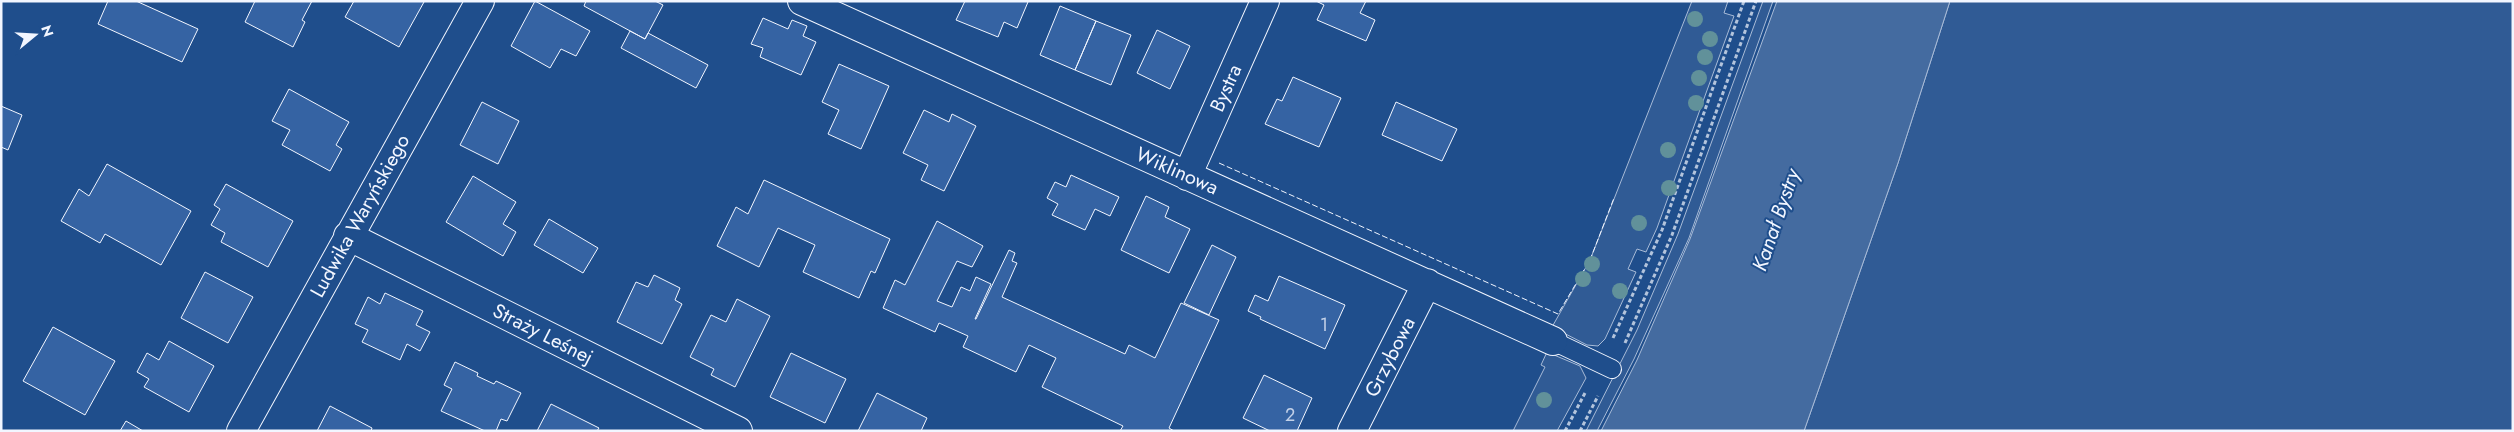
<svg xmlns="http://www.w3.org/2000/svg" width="2514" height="432" font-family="Jost,sans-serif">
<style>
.built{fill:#305b95;stroke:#a8bbd7}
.water{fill:#446ba0;stroke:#a8bbd7}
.building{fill:#3563a3;stroke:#f2f6ff}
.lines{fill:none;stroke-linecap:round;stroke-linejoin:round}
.service-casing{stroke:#f2f6ff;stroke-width:20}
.minor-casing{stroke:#f2f6ff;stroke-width:30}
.path{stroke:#b3c4dc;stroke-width:3;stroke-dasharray:4 2.5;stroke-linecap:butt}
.service{stroke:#1f4e8c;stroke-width:18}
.minor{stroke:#1f4e8c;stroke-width:28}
.fence{stroke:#f2f6ff;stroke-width:1;stroke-dasharray:6 2.5;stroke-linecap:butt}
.tree{fill:#61919a}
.labels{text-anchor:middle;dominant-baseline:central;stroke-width:4;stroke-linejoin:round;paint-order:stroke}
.number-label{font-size:18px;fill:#c3d1e8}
.street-label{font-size:20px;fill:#f2f6ff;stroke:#1f4e8c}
.water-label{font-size:21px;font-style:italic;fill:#f2f6ff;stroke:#1f4e8c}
</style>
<rect width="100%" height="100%" fill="#1f4e8c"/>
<path class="built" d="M1692 1H1728L1724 13 1734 16 1657 228 1646 252 1637 249 1628 269 1636 272 1605 339 1598 346 1587 345 1552 327 1590 260Z
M1763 1H1773L1689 238 1634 359 1597 431H1586L1637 330 1678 234Z
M1950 1H2513V431H1804L1898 163Z
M1547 352 1580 366 1586 378 1557 431H1513L1545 367 1541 365Z"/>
<path class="water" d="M1777 1H1950L1898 163 1804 431H1601L1637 360 1690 239Z"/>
<path class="building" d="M108 1H136L198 29 182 62 98 24Z
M255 1H312L302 20 305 22 293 47 245 22Z
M354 1H423L424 2 399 47 345 17Z
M535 1 590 31 576 56 561 49 550 68 511 46Z
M586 1H655L663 5 645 39 584 6Z
M965 1H1026L1028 2 1017 28 1004 22 998 37 956 20Z
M1316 1H1366L1360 13 1375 20 1366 41 1317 20 1324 5Z
M1060 6 1096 21 1075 70 1040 55Z
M763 18 788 29 792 20 807 26 803 36 816 42 801 75 760 57 763 48 751 44Z
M1096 21 1131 35 1111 85 1075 70Z
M1157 30 1190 46 1170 89 1137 73Z
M630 31 645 39 648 33 708 65 696 88 621 48Z
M839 64 889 86 861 149 828 134 839 110 822 102Z
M1293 77 1341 98 1319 147 1265 124 1277 99 1282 101Z
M289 89 349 122 336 145 342 149 330 171 282 145 290 130 272 121Z
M482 102 519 121 498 164 460 145Z
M1396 102 1457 129 1442 161 1382 135Z
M1 106 22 115 8 150 1 147Z
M924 110 949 122 952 114 976 126 944 191 921 180 928 165 903 153Z
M107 164 191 211 161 265 105 234 100 243 61 221 79 189 89 196Z
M1071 175 1119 197 1110 216 1095 209 1085 230 1052 215 1058 204 1047 198 1055 182 1066 187Z
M473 176 516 202 503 224 516 232 503 256 446 222Z
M764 180 890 239 875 273 871 271 859 298 803 272 815 245 778 228 759 267 717 246 736 207 748 214Z
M226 184 293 221 268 267 221 242 225 233 211 225 220 209 214 205Z
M1146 196 1169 207 1165 217 1190 229 1169 273 1121 250Z
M549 219 598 248 583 273 534 245Z
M937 221 983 246 972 267 957 261 937 301 952 307 961 287 970 291 976 277 991 284 975 319H976L1009 250 1015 253 1012 261 1017 263 1002 297 1125 354 1129 345 1155 358 1181 303 1219 320 1169 428 1174 431H1120L1123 426 1042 387 1056 358 1029 345 1016 372 963 347 968 336 939 323 935 332 883 308 895 280 905 285Z
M1212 245 1236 257 1209 315 1184 303Z
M205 272 253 297 228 343 181 318Z
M654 275 680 288 675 300 682 304 662 344 617 322 636 282 648 287Z
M1279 276 1345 305 1325 349 1260 319 1261 317 1248 311 1255 295 1268 301Z
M385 293 423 311 416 325 430 332 420 351 407 344 400 360 362 342 368 330 355 324 368 297 380 304Z
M737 299 770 316 735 387 711 375 714 369 690 357 711 315 726 322Z
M53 327 115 361 85 415 23 381Z
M169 341 214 366 189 412 144 387 149 379 137 372 147 353 159 360Z
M791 353 846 379 825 423 770 397Z
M455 362 478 373 477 376 494 384 496 381 521 393 507 421 501 419 496 431H485L441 411 452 389 444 385Z
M1264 375 1312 398 1297 431H1270L1243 418Z
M877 393 927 418 921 431H858Z
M551 404 599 428 597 431H537Z
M330 406 372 428 371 431H317Z
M126 421 143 431H120Z"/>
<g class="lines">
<g class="service-casing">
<path id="service" d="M1553 341 1612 369"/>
</g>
<g class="minor-casing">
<path id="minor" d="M802 1 1553 341
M1187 176 1265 1
M348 236 738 431
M241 431 480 1
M1352 431 1427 283"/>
</g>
<path class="path" d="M1613 338 1662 230 1744 1
M1625 343 1672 235 1756 1
M1565 431 1586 391
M1580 431 1598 396"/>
<use href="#service" class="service"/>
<use href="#minor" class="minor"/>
<path class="fence" d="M1219 163 1558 314 1590 260 1614 198"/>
</g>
<g class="tree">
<circle cx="1695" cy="19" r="8"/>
<circle cx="1710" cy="39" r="8"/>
<circle cx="1705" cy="57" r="8"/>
<circle cx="1699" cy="78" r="8"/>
<circle cx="1696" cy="103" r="8"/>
<circle cx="1668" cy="150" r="8"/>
<circle cx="1669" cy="188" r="8"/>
<circle cx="1639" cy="223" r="8"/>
<circle cx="1592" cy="264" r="8"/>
<circle cx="1583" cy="279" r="8"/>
<circle cx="1620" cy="291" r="8"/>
<circle cx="1544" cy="400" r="8"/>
</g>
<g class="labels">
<g class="number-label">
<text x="1324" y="325">1</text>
<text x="1290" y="415">2</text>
</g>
<g class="street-label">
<text transform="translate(1226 88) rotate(-66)">Bystra</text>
<text transform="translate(1177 171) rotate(24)">Wiklinowa</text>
<text transform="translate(360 216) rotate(-61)">Ludwika Waryńskiego</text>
<text transform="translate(543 334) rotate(27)">Straży Leśnej</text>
<text transform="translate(1390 357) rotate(-63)">Grzybowa</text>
</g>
<g class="water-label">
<text transform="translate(1776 220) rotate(-71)">Kanał Bystry</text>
</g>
</g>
<rect width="2514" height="432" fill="none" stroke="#f2f6ff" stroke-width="5"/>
<g transform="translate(35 35) rotate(72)" stroke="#1f4e8c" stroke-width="4" paint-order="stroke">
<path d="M0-4L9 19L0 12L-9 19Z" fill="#f2f6ff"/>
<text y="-8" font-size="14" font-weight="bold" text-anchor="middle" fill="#f2f6ff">N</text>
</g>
</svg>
